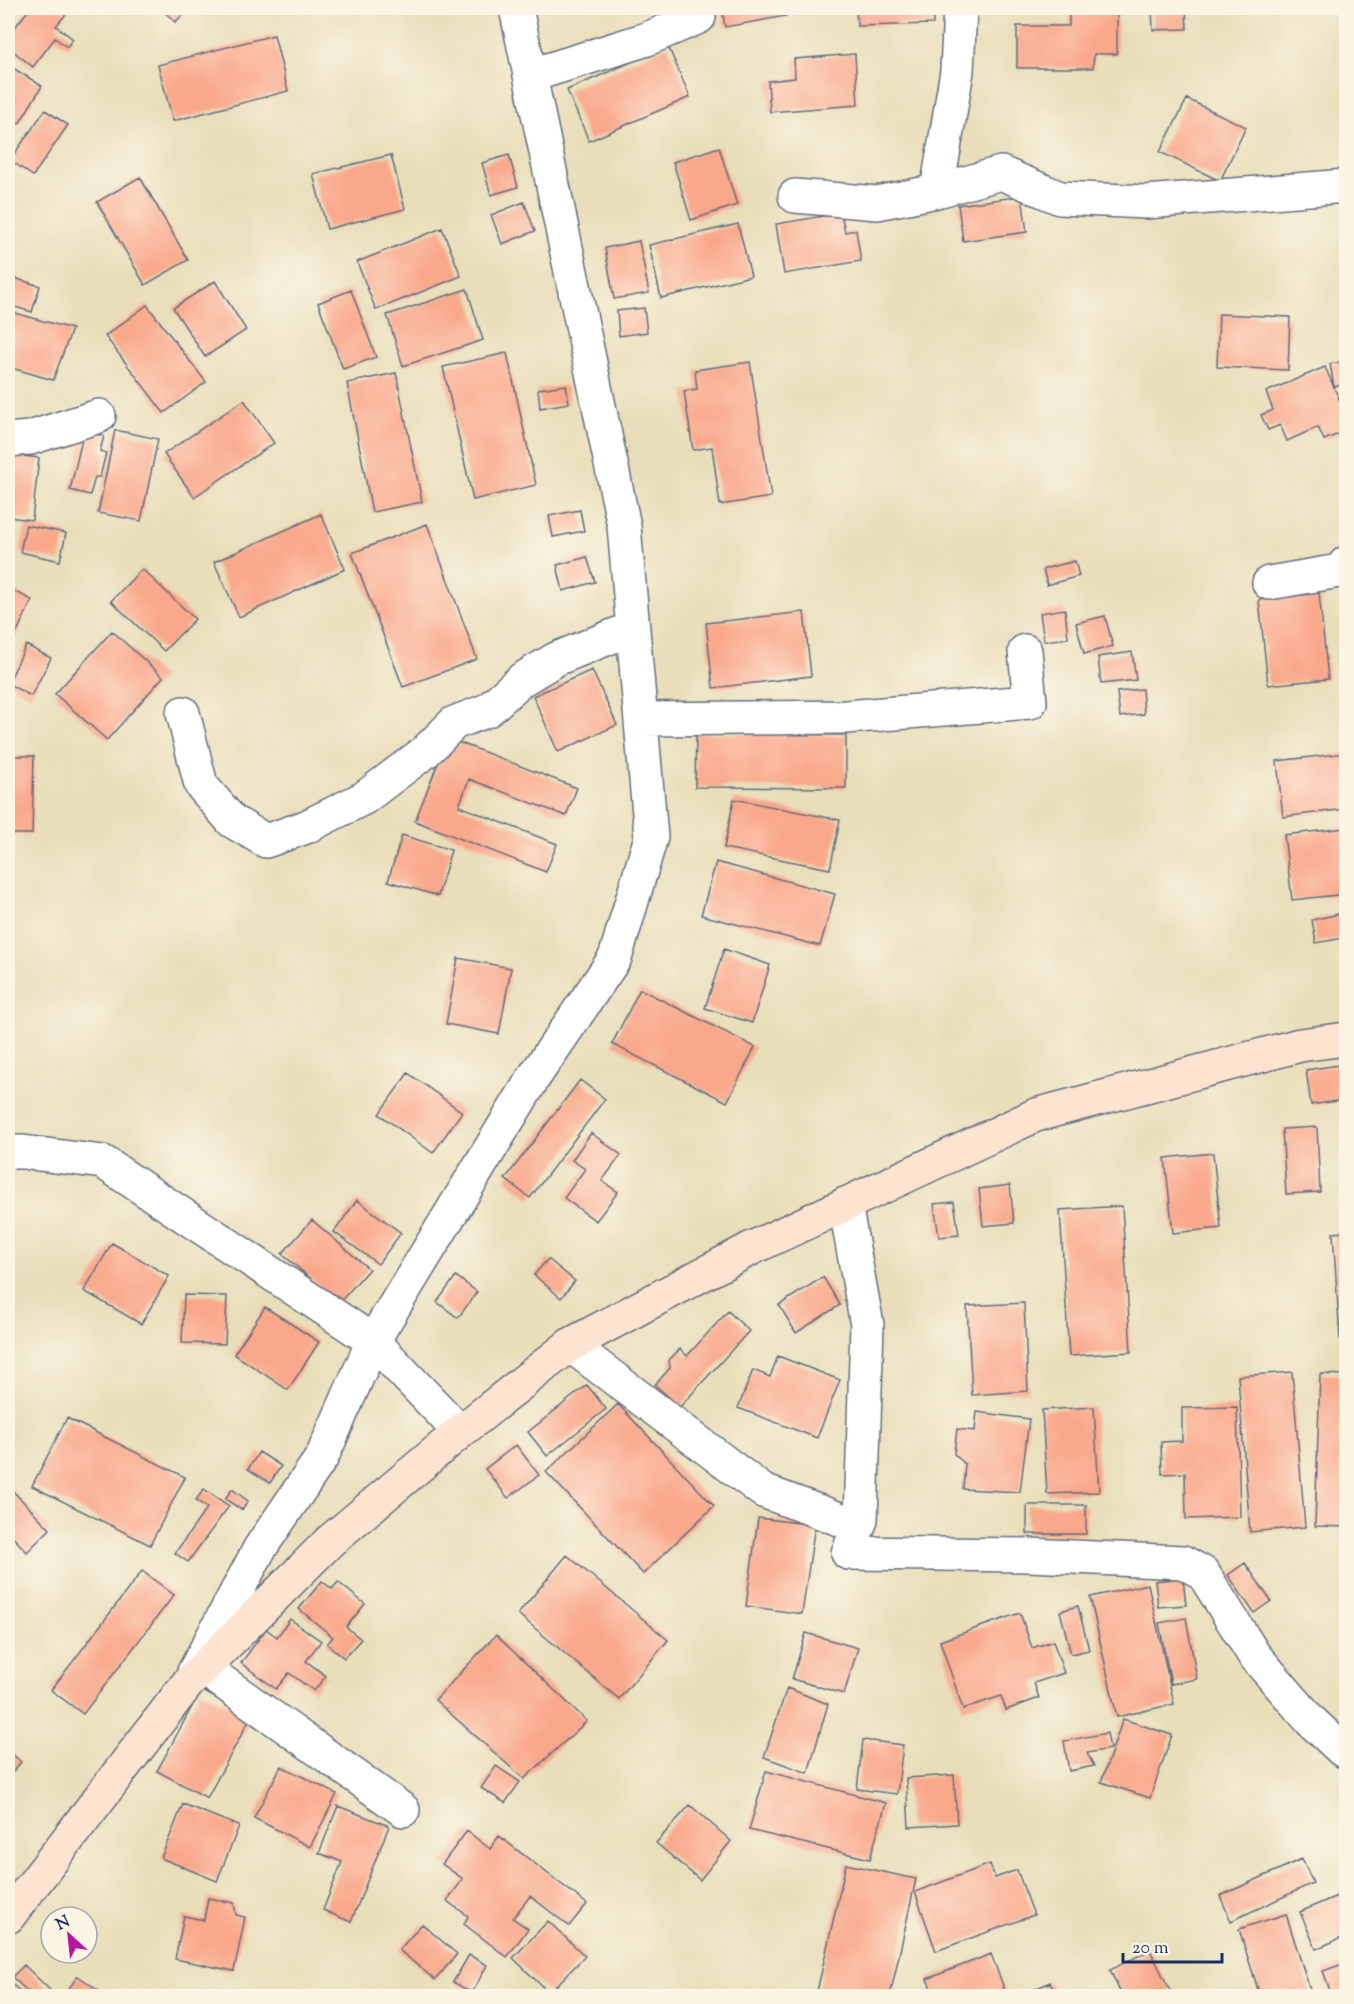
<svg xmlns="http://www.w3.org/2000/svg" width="1354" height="2004" font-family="'Sorts Mill Goudy',serif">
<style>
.building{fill:#f9a88b}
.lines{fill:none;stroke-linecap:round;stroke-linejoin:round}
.street-casing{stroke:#636c7e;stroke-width:36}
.secondary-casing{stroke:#636c7e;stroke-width:36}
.street{stroke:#fff;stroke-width:33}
.secondary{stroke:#fde4d1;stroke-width:33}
</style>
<rect width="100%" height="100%" fill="#fcf5e5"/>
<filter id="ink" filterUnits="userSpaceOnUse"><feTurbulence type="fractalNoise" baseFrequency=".0167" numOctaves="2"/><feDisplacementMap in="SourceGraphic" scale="12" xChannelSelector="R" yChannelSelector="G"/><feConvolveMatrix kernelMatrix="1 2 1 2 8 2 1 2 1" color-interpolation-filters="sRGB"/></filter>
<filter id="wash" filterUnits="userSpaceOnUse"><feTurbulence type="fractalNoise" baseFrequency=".008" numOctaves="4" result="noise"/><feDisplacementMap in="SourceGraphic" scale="24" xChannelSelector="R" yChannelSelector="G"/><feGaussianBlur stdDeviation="1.35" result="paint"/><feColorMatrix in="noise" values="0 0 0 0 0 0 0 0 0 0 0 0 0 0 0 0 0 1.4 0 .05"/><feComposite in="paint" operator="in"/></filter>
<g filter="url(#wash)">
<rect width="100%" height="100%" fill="#e8deba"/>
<g id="blocks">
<path class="building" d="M30 8H60L67 13 56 26 73 39 67 47 55 38 33 67 8 47V36Z
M161 8H190L175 22Z
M722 8H784L786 16 725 27Z
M856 8H933V24L857 26Z
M1069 8H1117V54H1094L1093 68H1017V26H1069Z
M1152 8H1186L1187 29 1153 30Z
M274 35 288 91 173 121 158 65Z
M668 46 690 97 589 141 567 90Z
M855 54 858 105 770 112 768 81 795 78 794 59Z
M8 65 42 86 19 124 8 117Z
M1187 99 1246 127 1220 181 1160 152Z
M45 110 68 125 33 176 10 160Z
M719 147 737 205 691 220 673 162Z
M391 155 405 209 327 229 313 174Z
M509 155 518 187 491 195 482 163Z
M140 177 188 260 145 285 97 202Z
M1022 196 1027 232 963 241 958 205Z
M524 202 535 231 502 244 491 215Z
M841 213 845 232 856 230 861 261 784 274 776 224Z
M738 224 751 276 661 298 649 245Z
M442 228 461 276 376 310 357 262Z
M639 241 649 293 614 299 605 248Z
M8 276 40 286 32 312 8 305Z
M215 281 246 330 205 357 173 308Z
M467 289 483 340 403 366 387 315Z
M351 290 376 357 343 369 318 303Z
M147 305 206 382 164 413 105 336Z
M644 308 647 332 619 336 617 311Z
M8 311 72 329 53 380 8 367Z
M1219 314 1290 317 1288 370 1217 367Z
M507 353 536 485 473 500 443 367Z
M1346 361V384L1334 387 1330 364Z
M750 362 771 497 720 505 712 447 693 450 684 391 697 389 695 370Z
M1325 367 1346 415V431L1324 440 1318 427 1287 441 1280 425 1268 430 1261 415 1273 410 1266 392Z
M396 373 422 502 372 512 347 383Z
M566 385 569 403 540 408 538 389Z
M244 400 274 443 194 497 164 454Z
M115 430 158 439 141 521 98 513Z
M84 431 104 436 100 451 106 453 100 477H95L90 495 70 490Z
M8 454 39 458 32 520 8 517Z
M580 510 584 531 553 537 549 516Z
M321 514 345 569 239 617 214 562Z
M427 524 477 659 403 687 352 553Z
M26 525 66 533 60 561 20 552Z
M587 557 595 582 563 591 557 565Z
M1075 561 1079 576 1047 585 1043 569Z
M142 569 195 619 164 651 111 601Z
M8 588 32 600 8 651Z
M1319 593 1328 679 1268 685 1259 600Z
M1065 609 1068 638 1044 641 1040 613Z
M804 612 811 676 713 688 706 623Z
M1105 616 1113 646 1084 654 1076 623Z
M112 631 163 677 107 740 55 694Z
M26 645 51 658 31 696 8 684Z
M1132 652 1136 680 1101 684 1098 657Z
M592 670 617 725 558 752 533 696Z
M1142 689 1144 714 1120 717 1117 692Z
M696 733 846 735V788L695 787Z
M448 738 577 788 566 816 469 779 459 806 557 844 546 872 415 821Z
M1346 753V809L1283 817 1277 761Z
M8 756H34L32 834H8Z
M734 799 840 820 830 869 724 848Z
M1346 828V894L1292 900 1284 835Z
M402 835 451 850 438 896 388 881Z
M716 862 835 894 820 946 701 915Z
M1339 914 1344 938 1316 943 1312 920Z
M724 949 770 965 752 1023 705 1008Z
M458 958 511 968 499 1034 446 1024Z
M640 989 755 1047 727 1102 612 1044Z
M1338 1065 1343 1100 1311 1105 1306 1070Z
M408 1073 462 1112 433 1153 379 1114Z
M580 1080 605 1099 530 1198 505 1179Z
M1317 1127 1320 1192 1286 1194 1282 1129Z
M591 1133 621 1155 602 1181 618 1192 596 1221 564 1198 585 1169 572 1160Z
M1213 1153 1221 1228 1173 1233 1165 1158Z
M1010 1185 1014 1223 983 1226 979 1189Z
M357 1200 401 1233 378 1264 334 1232Z
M954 1202 959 1235 939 1237 934 1204Z
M1122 1206 1131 1352 1069 1356 1060 1210Z
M312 1220 369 1269 339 1303 282 1254Z
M1346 1232V1337L1340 1338 1333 1233Z
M112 1243 169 1276 141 1324 84 1291Z
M548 1259 575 1281 561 1298 534 1275Z
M456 1276 477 1292 458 1318 437 1302Z
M823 1277 840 1305 796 1333 779 1305Z
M184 1295 227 1296 225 1344 182 1343Z
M1024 1303 1028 1391 972 1395 967 1306Z
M265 1307 319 1342 288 1390 234 1354Z
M728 1311 749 1331 680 1407 655 1385 670 1368 669 1360 680 1349 687 1356Z
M778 1356 840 1380 817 1438 738 1408 753 1370 770 1377Z
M1292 1372 1305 1527 1250 1532 1238 1376Z
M1320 1374 1346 1375V1527L1315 1526Z
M587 1385 606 1409 547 1456 528 1432Z
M618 1404 714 1506 643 1574 546 1472Z
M1094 1407 1099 1492 1047 1494 1042 1410Z
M1237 1407 1240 1517 1186 1519 1185 1473 1162 1474 1161 1442 1182 1441V1408Z
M977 1412 1029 1419 1020 1492 963 1489 965 1464 954 1454 957 1429 975 1431Z
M67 1418 185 1477 150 1545 32 1486Z
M516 1445 539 1475 508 1498 485 1469Z
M259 1452 281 1466 270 1483 248 1469Z
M8 1486 50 1529 27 1552 8 1532Z
M204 1489 229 1506 188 1562 175 1553 207 1508 196 1500Z
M232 1489 248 1501 242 1510 225 1499Z
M1027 1505H1086V1534H1027Z
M758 1518 815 1525 802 1614 746 1606Z
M567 1555 668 1640 619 1699 518 1614Z
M1245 1563 1271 1601 1254 1613 1228 1575Z
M142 1571 174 1595 83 1714 51 1690Z
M1183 1578 1186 1605 1158 1607 1155 1581Z
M322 1581 332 1589 338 1582 365 1604 346 1627 361 1639 344 1658 327 1644 333 1637 299 1609Z
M1148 1584 1174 1704 1117 1717 1090 1597Z
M1078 1606 1089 1650 1071 1654 1060 1611Z
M1020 1613 1032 1648 1053 1641 1064 1673 1034 1683 1039 1698 1006 1710 1001 1696 963 1709 940 1641Z
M1186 1618 1197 1679 1171 1684 1159 1623Z
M290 1619 321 1641 306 1661 326 1676 314 1691 289 1673 276 1689 241 1663 266 1629 277 1637Z
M806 1633 858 1648 844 1694 792 1679Z
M496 1635 587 1721 524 1779 435 1700Z
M8 1638 14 1641 8 1657Z
M787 1688 828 1704 808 1773 764 1757Z
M201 1690 251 1717 207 1798 157 1771Z
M1123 1719 1172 1735 1150 1798 1101 1782Z
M1107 1733 1110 1749 1087 1753 1094 1766 1069 1771 1064 1741Z
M863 1740 903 1745 897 1794 857 1789Z
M8 1750 21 1762 9 1776 8 1774Z
M281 1766 337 1794 310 1847 254 1818Z
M496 1766 520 1782 505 1803 481 1788Z
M766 1771 886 1803 870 1859 749 1830Z
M954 1775 957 1824 909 1827 906 1778Z
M183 1804 239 1826 217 1881 161 1858Z
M690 1805 731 1841 700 1880 656 1843Z
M338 1806 389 1826 351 1922 323 1910 342 1862 319 1853Z
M467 1831 490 1849 499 1836 587 1904 569 1926 530 1896 513 1918 528 1929 507 1957 464 1924 468 1916 447 1901 463 1879 442 1864Z
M1302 1859 1313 1883 1231 1921 1220 1896Z
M846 1864 916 1879 890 1996H816Z
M990 1864 995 1878 1017 1870 1034 1915 936 1951 915 1892Z
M1346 1892V1936L1316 1949 1300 1912Z
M208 1898 234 1903 236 1915 245 1917 234 1971 175 1959 184 1916 204 1920Z
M1286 1914 1311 1993 1300 1996H1260L1239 1929Z
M548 1921 585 1956 549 1993 513 1958Z
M422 1924 457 1954 435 1980 399 1950Z
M1150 1950 1173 1996H1122L1110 1970Z
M991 1954 1007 1996H934L927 1979Z
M469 1955 487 1965 472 1993 453 1982Z
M1346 1963V1996H1332L1323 1971Z
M24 1965 54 1994 52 1996H33L12 1977Z
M78 1976 106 1996H63Z
M8 1981 26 1996H8Z
M1050 1982 1057 1996H1033L1031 1991Z
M384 1991 406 1996H383Z"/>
</g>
</g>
<g filter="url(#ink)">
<use href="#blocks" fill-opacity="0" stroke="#636c7e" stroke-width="1.5"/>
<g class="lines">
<g class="street-casing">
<path id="street" d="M532 75 647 39 699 17V8
M937 191 957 71 960 8
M795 196 877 203 937 191 1001 173 1060 198 1146 202 1346 186
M8 440 30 438 99 416
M1269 583 1339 571 1346 563
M183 713 201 785 232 821 266 841 306 827 364 798 425 752 454 723 488 710 521 680 556 659 633 628
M641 719 846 717 1030 702 1025 651
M8 1152H23L103 1162 373 1341 460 1432
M845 1204 867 1325 861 1520 848 1553 1029 1555 1183 1562 1203 1573 1254 1655 1311 1721 1342 1750H1346
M570 1345 763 1491 842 1520H861
M203 1668 403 1810
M194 1672 260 1548 322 1457 373 1341 534 1077 615 958 651 837 624 526 516 8"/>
</g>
<g class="secondary-casing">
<path id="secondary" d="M8 1917 188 1683 330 1541 460 1432 570 1345 750 1249 1036 1115 1300 1045 1346 1039"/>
</g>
<use href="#street" class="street"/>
<use href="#secondary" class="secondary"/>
</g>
</g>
<rect width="1354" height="2004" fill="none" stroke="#fcf5e5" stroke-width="30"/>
<g transform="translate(69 1935) rotate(333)"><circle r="28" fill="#fcf5e5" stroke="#a2a6af" stroke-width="1.5"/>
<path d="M0-4.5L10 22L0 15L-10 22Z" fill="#b5179e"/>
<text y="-9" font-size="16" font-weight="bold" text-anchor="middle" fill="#1b2f5e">N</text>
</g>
<path d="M1123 1953v9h99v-9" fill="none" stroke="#1b2f5e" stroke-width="3"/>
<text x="1132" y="1953" font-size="18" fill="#1b2f5e" stroke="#fcf5e5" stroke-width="4.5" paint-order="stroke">20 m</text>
</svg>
